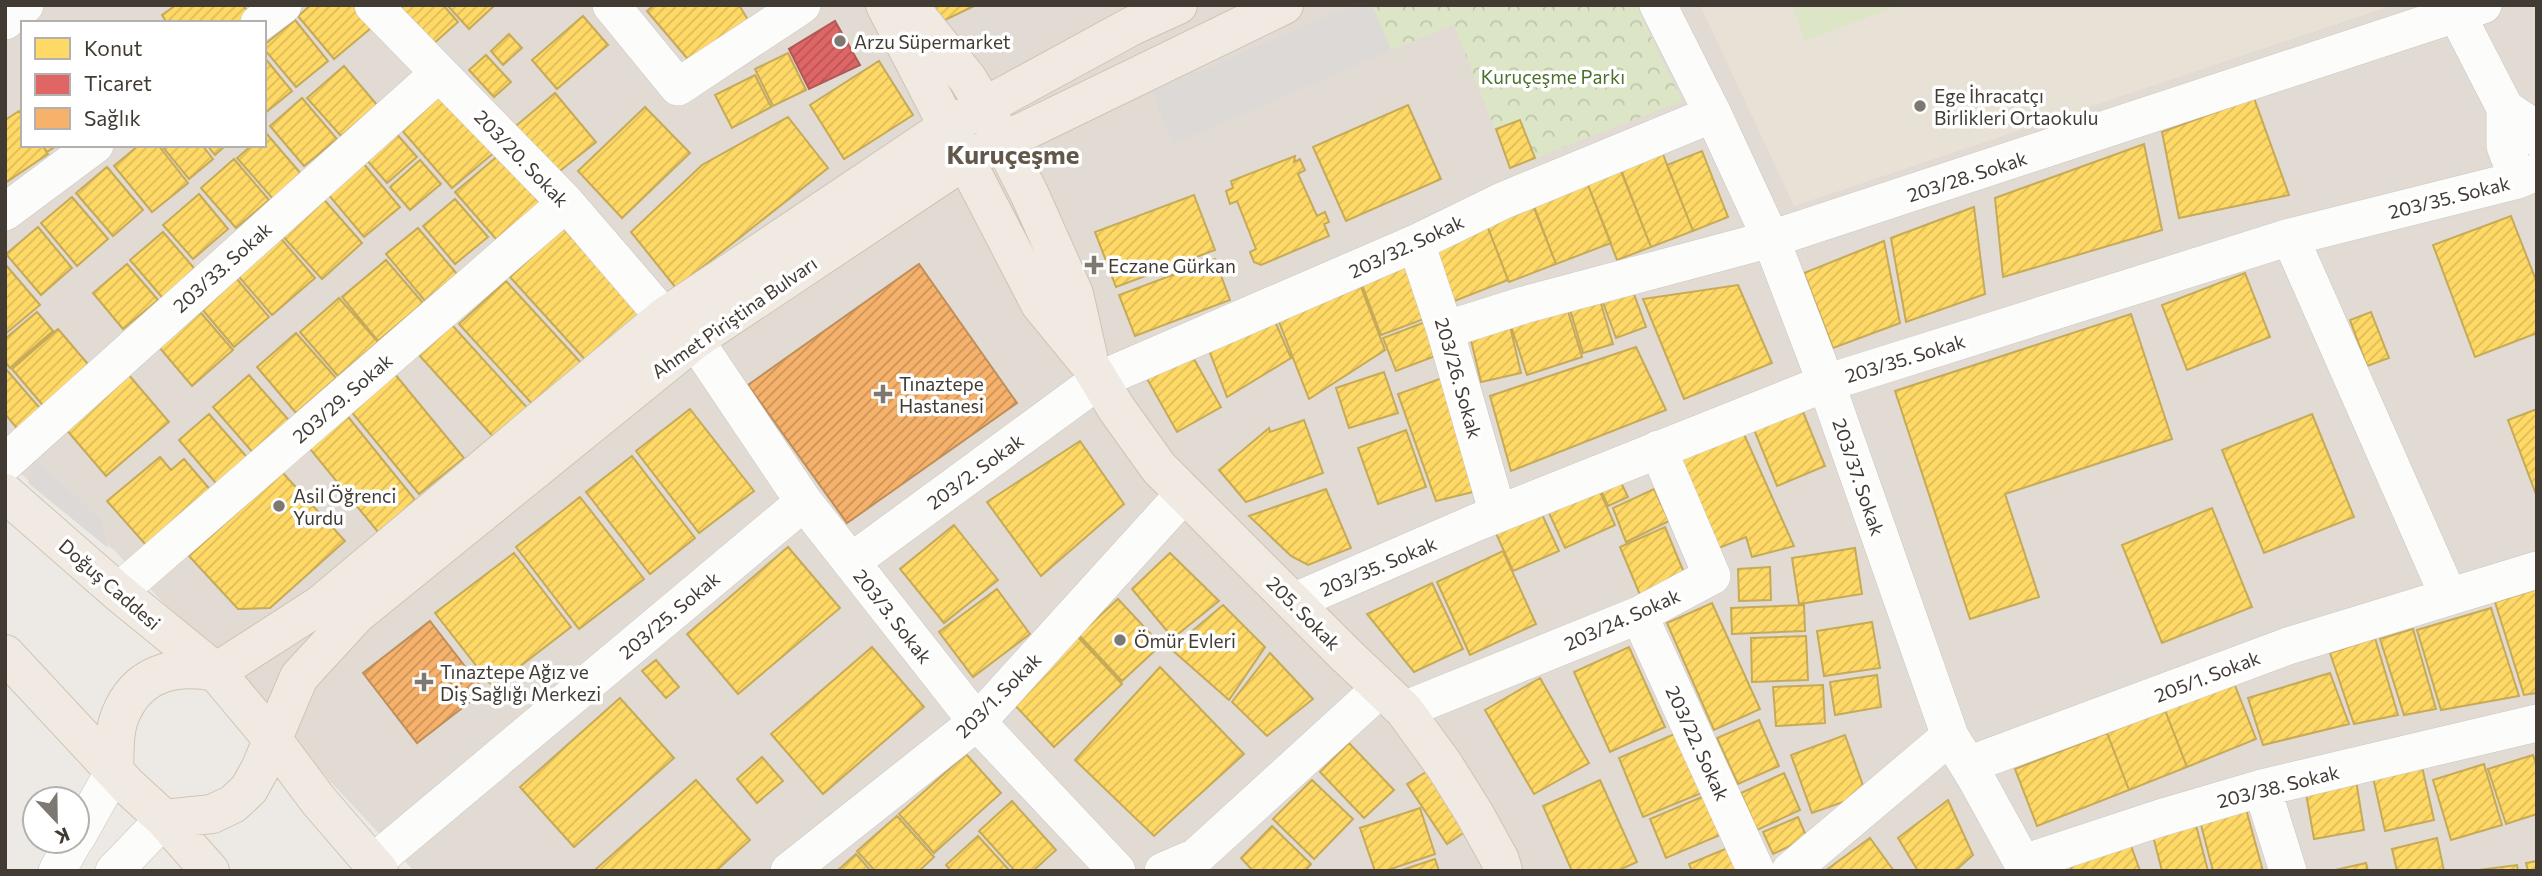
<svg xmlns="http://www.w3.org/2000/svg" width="2542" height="876" font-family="Commissioner,sans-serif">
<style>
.residential{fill:#e1dbd3;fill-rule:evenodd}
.education{fill:#e8e1d5}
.park{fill:url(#park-crowns)}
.garden{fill:#dce6c7}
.parking{fill:#dcd9d6}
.homes{fill:url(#homes-hatch);stroke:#c6aa57;stroke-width:2}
.shops{fill:url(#shops-hatch);stroke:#b15957;stroke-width:2}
.health{fill:url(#health-hatch);stroke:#c08e5a;stroke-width:2}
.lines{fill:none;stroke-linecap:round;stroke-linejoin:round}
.minor-casing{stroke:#c9c6c2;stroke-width:38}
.major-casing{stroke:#cfc4b4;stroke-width:40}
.minor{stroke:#fcfcfb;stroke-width:37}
.major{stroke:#f0eae2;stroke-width:38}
.poi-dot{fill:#7e7872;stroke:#fff;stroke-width:2.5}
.labels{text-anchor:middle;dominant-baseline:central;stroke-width:7;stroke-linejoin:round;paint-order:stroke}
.poi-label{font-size:19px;fill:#423b33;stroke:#fff;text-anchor:start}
.park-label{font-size:19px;fill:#4a6f2a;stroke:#fff}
.street-label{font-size:19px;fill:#423b33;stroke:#fff}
.district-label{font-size:26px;font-weight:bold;fill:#64584b;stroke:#fff}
</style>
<defs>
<pattern id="park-crowns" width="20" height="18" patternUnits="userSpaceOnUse" patternTransform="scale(1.75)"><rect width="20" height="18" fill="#dce6c7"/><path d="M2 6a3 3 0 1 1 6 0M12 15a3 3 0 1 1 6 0" fill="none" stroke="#bec6ab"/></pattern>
<pattern id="homes-hatch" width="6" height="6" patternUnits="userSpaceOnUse" patternTransform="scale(1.75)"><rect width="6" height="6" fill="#ffd966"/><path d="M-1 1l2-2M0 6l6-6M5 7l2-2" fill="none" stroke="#dcbb59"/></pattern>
<pattern id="shops-hatch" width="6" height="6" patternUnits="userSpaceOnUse" patternTransform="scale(1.75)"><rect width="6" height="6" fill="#e06666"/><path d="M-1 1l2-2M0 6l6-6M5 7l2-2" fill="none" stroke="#b75555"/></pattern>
<pattern id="health-hatch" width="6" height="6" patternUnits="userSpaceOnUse" patternTransform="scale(1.75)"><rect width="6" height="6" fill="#f6b26b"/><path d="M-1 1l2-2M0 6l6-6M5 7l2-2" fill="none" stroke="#c99259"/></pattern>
</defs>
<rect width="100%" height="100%" fill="#edeae6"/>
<path class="residential" d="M5 5H2537V871H414L115 551 5 461ZM23 23H264V145H23Z"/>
<path class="education" d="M1700 5H2394L1794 206Z"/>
<path class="park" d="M1372 5H1636L1682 101 1510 168 1454 25 1391 50Z"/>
<path class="garden" d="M1792 5H1900L1805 41Z"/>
<path class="parking" d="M1353 5H1372L1391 50 1174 144 1151 92Z
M34 458 101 520 108 548 28 483Z"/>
<path class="homes" d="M176 5H243L252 19 247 23H167L162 15Z
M311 5H353L371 28 334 59 298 16Z
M396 5H443L458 22 432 45Z
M447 5H495L469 29Z
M654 5H739L748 20 692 64 647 11Z
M932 5H976L941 22Z
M583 16 608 45 557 89 532 60Z
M295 20 328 61 296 87 264 49V45Z
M509 34 522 48 503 65 491 51Z
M788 53 806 90 773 106 755 69Z
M486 55 511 82 494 97 469 70Z
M264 57 292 91 264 114Z
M879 61 913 115 844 159 810 105Z
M344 66 377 105 341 136 307 98Z
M755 75 771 107 732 128 715 95Z
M444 91 496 151 452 188 400 128Z
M555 93 596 142 551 178 511 130Z
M302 98 337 139 304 166 270 126Z
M2254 98 2289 195 2179 218 2162 132Z
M1408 105 1441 179 1346 221 1313 147Z
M645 107 690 153 622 218 578 171Z
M19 111 23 117V145H42L48 154 5 183V120Z
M788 117 828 168 676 288 631 232 702 165Z
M1520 120 1535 158 1510 168 1496 129Z
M394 131 417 157 387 183 365 158Z
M266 133 302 175 274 200 237 158 252 145H264Z
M1659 144 1693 231 1651 247 1617 161Z
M2144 144 2162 230 2003 277 1995 198Z
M42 145H58L47 152Z
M139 145H158L188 183 152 212 114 166Z
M161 145H202L213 159 189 179Z
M207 145H226L215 155Z
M1702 151 1728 217 1693 231 1667 165Z
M499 155 546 210 503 247 455 192Z
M1295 156 1294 162 1300 159 1305 170 1298 174 1317 216 1325 212 1329 222 1324 224 1329 236 1261 265 1254 262 1250 252 1256 249 1237 201 1230 204 1226 191 1233 188 1231 181Z
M234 159 269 200 236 228 201 188Z
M420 160 441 184 410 210 390 187Z
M363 163 400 207 364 237 327 193Z
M107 167 143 210 113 236 76 193Z
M1620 167 1651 247 1617 260 1586 180Z
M1586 180 1611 243 1556 264 1532 201Z
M199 194 228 229 193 259 163 225Z
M320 195 362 243 322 279 279 232Z
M1194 195 1215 250 1116 287 1095 232Z
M72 197 108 239 77 266 41 223Z
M455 199 488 237 455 264 423 226Z
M1532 203 1556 264 1509 282 1485 220Z
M1974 207 1985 294 1906 322 1891 238Z
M2511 216 2537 283V333L2475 357 2433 245Z
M1485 220 1508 280 1452 302 1428 243Z
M38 227 72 268 41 295 6 254Z
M418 228 457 274 425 301 386 254Z
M563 228 643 315 589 364 510 277Z
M163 232 200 275 167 303 130 260Z
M277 234 315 278 272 315 234 271Z
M1884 241 1900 323 1833 348 1804 273Z
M1215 259 1230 300 1135 336 1119 295Z
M386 260 423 303 378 341 342 297Z
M1411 263 1432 316 1381 335 1361 282Z
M5 264 40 305 5 334Z
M127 264 158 300 123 329 93 293Z
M231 272 269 317 234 347 196 302Z
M2245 273 2270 337 2187 370 2162 305Z
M506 281 583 365 536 408 459 324Z
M1359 282 1385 350 1309 399 1276 314Z
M1738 285 1772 363 1684 399 1643 299Z
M1631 286 1646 327 1616 338 1601 297Z
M1599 297 1613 344 1583 353 1569 306Z
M339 298 378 342 338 376 300 332Z
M195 306 233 350 192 386 154 341Z
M1567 308 1582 357 1527 375 1511 326Z
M37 312 53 331 10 368 5 361V339Z
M2371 312 2389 358 2367 366 2350 320Z
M2131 314 2172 439 2005 494 2039 597 1970 619 1895 391Z
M1274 319 1291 358 1227 397 1207 345Z
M1433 319 1446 352 1396 371 1383 338Z
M1509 322 1521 373 1481 382 1469 332Z
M452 325 531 412 498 442 419 355Z
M58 329 93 370 46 409 12 369Z
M296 333 336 378 296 413 257 367Z
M1636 347 1666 410 1511 471 1490 396Z
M1190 352 1221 407 1177 432 1146 377Z
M5 368 44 413 21 433 5 414Z
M1384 372 1398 413 1349 428 1336 388Z
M394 373 464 458 419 494 349 409Z
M128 374 169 422 106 476 65 428Z
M249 375 293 425 256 456 213 407Z
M1445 377 1477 491 1436 501 1398 394Z
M1801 407 1825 466 1777 486 1753 427Z
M690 409 754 491 699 533 636 451Z
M2537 409V497L2508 420Z
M345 413 416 501 378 532 306 444Z
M209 414 252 463 221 489 179 440Z
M2312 414 2354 517 2264 553 2222 450Z
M1304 420 1323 473 1246 502 1219 470 1269 428 1270 432Z
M1406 430 1426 487 1378 504 1358 448Z
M1743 432 1794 546 1752 557 1746 537 1714 550 1679 456Z
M1080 441 1124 504 1041 576 987 502Z
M632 456 695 538 650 574 586 492Z
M160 457 171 470 184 459 218 499 154 554 107 501Z
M282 472 345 541 270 608 238 609 189 556Z
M1616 472 1628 497 1608 506 1597 481Z
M1595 481 1615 525 1565 548 1545 504Z
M1326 489 1351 548 1308 565 1291 556 1249 516Z
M1654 489 1669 521 1626 542 1613 508Z
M580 497 644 579 579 629 516 547Z
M1539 508 1559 551 1513 571 1494 529Z
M2212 508 2252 607 2162 643 2122 545Z
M954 525 998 580 944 623 900 569Z
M1665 527 1685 575 1640 595 1620 547Z
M788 547 840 608 738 694 687 634Z
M1855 548 1862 594 1799 604 1792 558Z
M1503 551 1536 624 1470 655 1437 582Z
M514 553 571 627 493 687 435 613Z
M1170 553 1219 601 1173 638 1132 589Z
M1770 567 1771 600 1739 601 1738 569Z
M1432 583 1463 649 1414 672 1367 614Z
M997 589 1030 634 973 677 939 632Z
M2537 589V693L2524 695 2495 602Z
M1118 599 1161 645 1122 681 1079 635Z
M1712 603 1760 709 1714 730 1667 623Z
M1223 605 1265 647 1229 700 1171 649Z
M1804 605 1805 631 1732 634 1731 608Z
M2491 608 2519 696 2441 710 2417 630Z
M1872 622 1880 668 1824 676 1817 631Z
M2413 629 2436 709 2404 715 2380 639Z
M1806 636 1808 680 1752 682 1751 638Z
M1078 637 1122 684 1054 747 1010 700Z
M2375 638 2398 715 2354 724 2330 653Z
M872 647 924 707 823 794 771 734Z
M1629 647 1665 727 1610 752 1574 672Z
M1270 653 1313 699 1267 736 1232 702Z
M656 660 679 687 666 698 642 671Z
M1160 667 1244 754 1154 836 1075 760Z
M2330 673 2349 724 2263 745 2248 698Z
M1877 675 1881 707 1835 715 1830 682Z
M1540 678 1589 763 1534 794 1485 710Z
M2234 683 2256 739 2187 767 2165 710Z
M1823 685 1825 723 1776 726 1773 687Z
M620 698 674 758 574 847 520 787Z
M2165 710 2187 767 2129 790 2107 733Z
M1759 720 1779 766 1738 784 1717 738Z
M1679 732 1704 792 1643 817 1619 758Z
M2107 733 2129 790 2037 826 2015 769Z
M1845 735 1866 794 1812 813 1791 755Z
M1349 743 1394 790 1364 818 1320 772Z
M966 754 1001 793 934 853 899 814Z
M2533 755 2537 766V814L2506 824 2488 769Z
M762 757 783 781 757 803 737 779Z
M2421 762 2434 820 2385 831 2372 773Z
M2484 764 2502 825 2451 840 2433 780Z
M1429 770 1469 829 1447 844 1407 784Z
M1784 773 1800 810 1757 830 1741 793Z
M2355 774 2364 830 2314 839 2304 782Z
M696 780 750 840 716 871H597L596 869Z
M1312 780 1353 819 1314 859 1273 819Z
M1600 780 1637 862 1617 871H1572L1543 806Z
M1704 796 1720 835 1666 858 1650 819Z
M1948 800 1973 855 1955 871H1918L1898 838Z
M1012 801 1056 850 1033 871H1015L979 831Z
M1420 808 1435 854 1385 871H1375L1360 828Z
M2246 809 2263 871H2213L2200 821Z
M897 816 934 857 919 871H875L857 851Z
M1798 817 1807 838 1773 854 1763 832Z
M2196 825 2208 871H2162L2153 836Z
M1272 826 1311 864 1305 871H1253L1241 858Z
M978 836 1010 871H951L946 865Z
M1870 838 1894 871H1825Z
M2437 838 2444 871H2397L2392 849Z
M2129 840 2140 871H2072L2069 862Z
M1730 847 1740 871H1692L1689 864Z
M856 854 871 871H837Z
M1435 859 1439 871H1399Z
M2537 861V871H2528L2526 863Z
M2366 863 2368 871H2331Z
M2517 865 2518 871H2471Z"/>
<path class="shops" d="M835 21 860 65 809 89 789 49Z"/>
<path class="health" d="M919 264 1017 403 847 523 748 385Z
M430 621 484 691 417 743 363 673Z"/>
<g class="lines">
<g class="minor-casing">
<path id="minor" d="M373 5 566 203 664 317
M611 5 678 87 802 5
M1658 5 1713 114 1771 239 1826 383 1950 736 1978 782 2027 871
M2452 5 2505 108 2530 125 2537 138
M5 21 25 5
M259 23 283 5
M2505 108V146L2518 180
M5 212 95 145
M2290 237 2448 595
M1416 243 1445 330 1498 514
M1445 330 1524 305 1771 239 2483 5
M695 340 804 502 977 722 1117 871
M5 463 439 73
M851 562 1099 380 1416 243 1502 201 1713 114
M118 592 566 203
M1293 602 1475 523 1826 383 2290 237 2518 180 2537 172
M1639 615 1756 871
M1404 710 1639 615 1712 576 1658 449
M1968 765 2288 646 2537 570
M2262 788 2288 871
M77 837 114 771
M373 863 804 502
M2024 863 2160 818 2262 788 2537 723
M57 871 74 841
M114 871 164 819
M789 871 977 722 1183 495
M1163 871 1196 857 1380 689
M1790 871 1950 736"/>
</g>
<g class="major-casing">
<path id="major" d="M885 5 1040 304 1090 365 1116 408 1159 468 1347 656 1404 710 1444 765 1474 813 1500 860 1503 871
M908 5 967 78 985 107 1029 193 1074 294 1088 356
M5 493 118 592 216 672 273 740 318 800 379 871
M5 654 128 786 164 819 210 871
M216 672 320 605 664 317 947 127 1132 26 1178 5
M114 771C115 753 113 733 120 716 137 673 174 664 216 672
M164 819 212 814 233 804 249 789 260 769 299 677 357 614 695 340 965 160 1284 5"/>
</g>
<use href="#minor" class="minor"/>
<use href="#major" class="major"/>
</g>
<g class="poi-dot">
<circle cx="840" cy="41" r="7"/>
<circle cx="1920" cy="106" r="7"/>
<path d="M1090.5 254.5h7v7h7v7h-7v7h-7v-7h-7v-7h7z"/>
<path d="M879.5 383.5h7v7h7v7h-7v7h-7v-7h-7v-7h7z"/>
<circle cx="279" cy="506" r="7"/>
<circle cx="1120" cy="640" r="7"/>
<path d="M420.5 671.5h7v7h7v7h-7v7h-7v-7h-7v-7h7z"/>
</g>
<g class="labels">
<g class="poi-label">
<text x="854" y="41">Arzu Süpermarket</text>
<text x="1934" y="95">Ege İhracatçı<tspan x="1934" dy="22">Birlikleri Ortaokulu</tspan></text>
<text x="1108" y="265">Eczane Gürkan</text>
<text x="899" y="383">Tınaztepe<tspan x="899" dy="22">Hastanesi</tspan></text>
<text x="293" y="495">Asil Öğrenci<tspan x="293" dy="22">Yurdu</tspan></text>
<text x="1134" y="640">Ömür Evleri</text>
<text x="440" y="671">Tınaztepe Ağız ve<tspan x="440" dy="22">Diş Sağlığı Merkezi</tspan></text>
</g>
<g class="park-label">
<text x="1553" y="76">Kuruçeşme Parkı</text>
</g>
<g class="street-label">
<text transform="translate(522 158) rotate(46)">203/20. Sokak</text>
<text transform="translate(1967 176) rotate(-18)">203/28. Sokak</text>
<text transform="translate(2449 197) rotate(-14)">203/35. Sokak</text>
<text transform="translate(1406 246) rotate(-25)">203/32. Sokak</text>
<text transform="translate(222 267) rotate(-42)">203/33. Sokak</text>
<text transform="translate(734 317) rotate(-35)">Ahmet Piriştina Bulvarı</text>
<text transform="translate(1905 358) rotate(-17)">203/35. Sokak</text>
<text transform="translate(1459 378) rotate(74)">203/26. Sokak</text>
<text transform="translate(342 398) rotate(-41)">203/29. Sokak</text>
<text transform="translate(975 471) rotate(-36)">203/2. Sokak</text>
<text transform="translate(1859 477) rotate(71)">203/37. Sokak</text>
<text transform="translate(1378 566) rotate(-23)">203/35. Sokak</text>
<text transform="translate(110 584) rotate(41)">Doğuş Caddesi</text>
<text transform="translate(1304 613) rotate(45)">205. Sokak</text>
<text transform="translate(669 615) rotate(-40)">203/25. Sokak</text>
<text transform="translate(893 616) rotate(52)">203/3. Sokak</text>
<text transform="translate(1622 619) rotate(-24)">203/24. Sokak</text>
<text transform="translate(2207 676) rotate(-21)">205/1. Sokak</text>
<text transform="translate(998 695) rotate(-45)">203/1. Sokak</text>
<text transform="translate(1698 743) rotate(65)">203/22. Sokak</text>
<text transform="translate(2278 786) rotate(-14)">203/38. Sokak</text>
</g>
<g class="district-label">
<text x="1013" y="153">Kuruçeşme</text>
</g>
</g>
<rect width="2542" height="876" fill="none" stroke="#423b33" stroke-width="14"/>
<rect x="21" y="21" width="245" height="126" fill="#ffffff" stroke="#b3b1ad" stroke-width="2"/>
<rect x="35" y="38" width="35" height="21" fill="#ffd966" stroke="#b3b1ad" stroke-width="2"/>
<text x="84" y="56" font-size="21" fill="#423b33">Konut</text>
<rect x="35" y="74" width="35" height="21" fill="#e06666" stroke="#b3b1ad" stroke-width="2"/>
<text x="84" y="91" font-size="21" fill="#423b33">Ticaret</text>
<rect x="35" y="108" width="35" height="21" fill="#f6b26b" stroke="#b3b1ad" stroke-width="2"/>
<text x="84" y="126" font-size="21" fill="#423b33">Sağlık</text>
<g transform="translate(56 820) rotate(158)"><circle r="33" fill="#ffffff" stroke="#b3b1ad" stroke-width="2"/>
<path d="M0-5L12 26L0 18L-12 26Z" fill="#7e7872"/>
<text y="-10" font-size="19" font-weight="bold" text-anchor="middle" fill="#423b33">K</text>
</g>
</svg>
